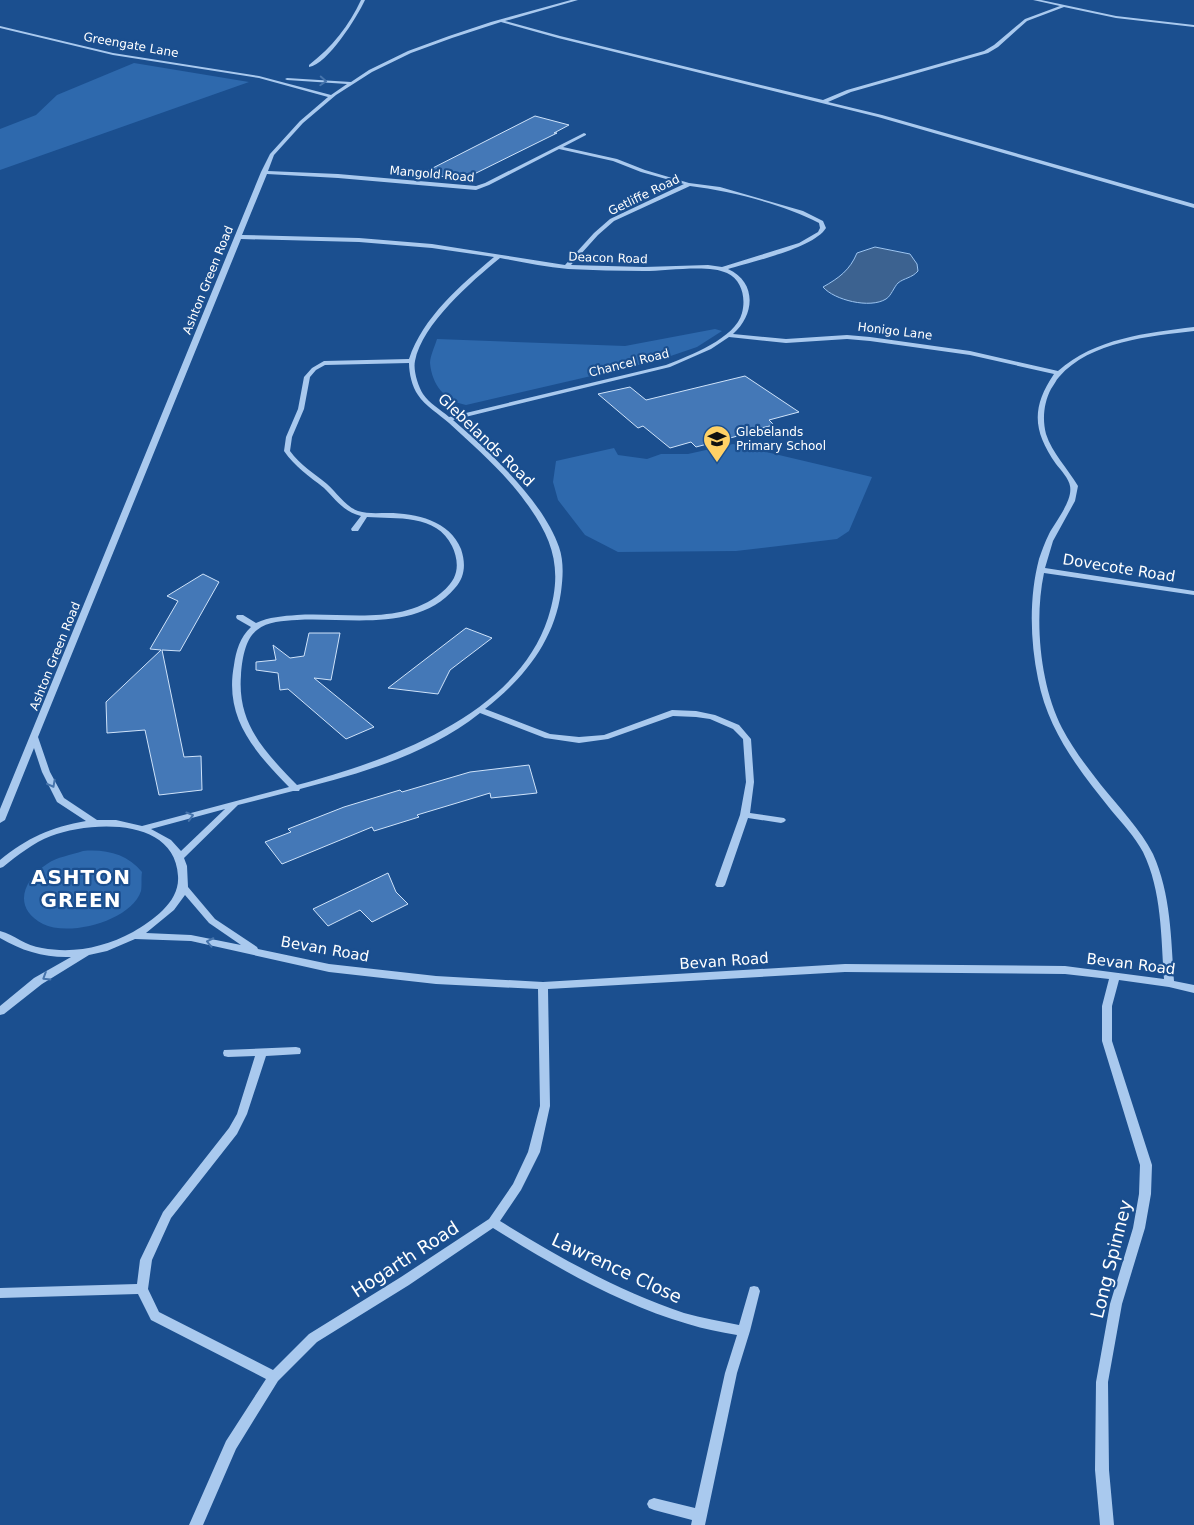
<svg xmlns="http://www.w3.org/2000/svg" width="1194" height="1525" font-family="'DejaVu Sans',sans-serif">
<style>
.green{fill:#2e69ad}
.water{fill:#3c6290;stroke:#9cc4f0}
.building{fill:#4478b7;stroke:#cfe3fa}
.lines{fill:none;stroke-linecap:round;stroke-linejoin:round}
.minor{fill:#a9c9ee;fill-rule:evenodd}
.oneway{stroke:#4674ac}
.labels{text-anchor:middle;dominant-baseline:central;stroke-width:4.5;stroke-linejoin:round;paint-order:stroke}
.far-street-label{font-size:12px;fill:#fff;stroke:#1b4f8f}
.far-poi-label{font-size:12px;fill:#fff;stroke:#1b4f8f;text-anchor:start}
.street-label{font-size:15px;fill:#fff;stroke:#1b4f8f}
.near-street-label{font-size:18px;fill:#fff;stroke:#1b4f8f}
.district-label{font-size:20px;font-weight:bold;letter-spacing:1px;fill:#fff;stroke:#1b4f8f}
</style>
<rect width="100%" height="100%" fill="#1b4f8f"/>
<path class="green" d="M134 63 249 82 0 170V129L36 115 57 95Z
M715 329 722 331 697 347 656 361 466 405C445 401 432 385 430 363 430 356 435 346 437 339L625 346Z
M733 444 872 477 849 531 837 539 736 551 618 552 585 535 558 500 553 482 556 461 614 448 618 455 647 459 661 454H688Z
M83 851C106 849 127 854 142 872 141 878 142 886 141 891 131 921 69 937 43 924 12 908 23 880 47 864 57 857 71 855 83 851Z"/>
<path class="water" d="M875 247 910 254 917 264 918 271C912 278 904 278 898 283 894 287 891 296 886 299 870 309 834 300 823 287 839 278 850 270 857 253Z"/>
<path class="building" d="M535 116 569 125 554 133H557L460 181 425 172Z
M745 376 799 412 769 420 774 425 761 428 764 429 696 447 691 442 670 448 643 426 638 428 598 394 630 387 646 400Z
M203 574 219 582 180 651 162 650 184 757 201 756 202 790 159 795 145 730 107 733 106 702 161 650 150 649 178 601 167 596Z
M466 628 492 638 450 670 438 694 388 688Z
M309 633H340L331 680 314 678 374 727 346 739 288 689 280 690 278 673 256 670V662L276 660 273 645 290 658 304 656Z
M529 765 537 793 491 798 490 793 417 815 419 817 374 831 372 827 282 864 265 842 291 832 288 829 344 807 400 790 402 792 470 772Z
M388 873 396 892 408 904 372 922 360 910 328 926 313 909Z"/>
<g class="lines">
<path class="minor" d="M361 0H365C357 17 328 64 309 67V65C332 47 349 26 361 0Z
M571 0H578L505 21 560 36 823 100 847 90 984 51 994 45 1025 19 1060 6 1033 0H1041L1116 16 1194 25V27L1116 18 1064 7 1027 21 998 47 988 53 851 92 828 102 882 115 1194 204V208L878 117 558 38 501 22 452 38 411 53 372 72 336 95 303 123 274 155 268 171 338 174 476 186 485 183 584 133 586 134V135L563 147 617 159 645 170 689 183 720 187 803 211 823 221 826 228C814 248 751 262 728 269 757 282 755 315 733 334L786 339 847 335 870 337 970 351 1058 371C1095 338 1147 333 1194 327V331C1151 336 1090 341 1059 377 1056 380 1054 385 1051 389 1044 402 1042 419 1046 434 1052 453 1068 469 1078 486L1075 501 1053 541 1045 568 1194 591V595L1044 573C1034 620 1040 685 1062 728 1073 749 1087 767 1101 785 1118 806 1141 830 1153 854 1171 894 1171 938 1174 981L1194 985V993L1169 987 1119 980 1112 1006V1041L1152 1165 1151 1194 1145 1228 1122 1304 1108 1382 1109 1470 1114 1525H1100L1095 1470 1096 1382 1110 1304 1133 1228 1139 1194 1140 1165 1102 1041V1006L1109 979 1065 974 845 972 548 989 550 1106 540 1152 521 1190 500 1221C558 1257 619 1291 684 1313 702 1318 721 1321 739 1325L750 1287 754 1286 758 1287 760 1291 750 1331 737 1373 705 1525H691L692 1520 654 1510 649 1508 647 1504 649 1500 654 1498 695 1508 725 1373 737 1335C720 1332 704 1329 688 1324 619 1304 554 1266 493 1228L409 1285 317 1342 278 1381 236 1449 203 1525H189L226 1441 266 1379 151 1320 138 1294 0 1298V1288L137 1284 140 1260 163 1212 229 1128 237 1114 255 1056 228 1057 224 1056 223 1053 224 1050 296 1047 300 1048 301 1051 300 1054 266 1056 247 1114 237 1134 171 1218 152 1260 148 1289 159 1312 273 1370 309 1334 401 1277 489 1219 513 1184 528 1152 540 1106 538 989 436 984 329 972 191 941 135 939 107 951 89 955 42 984 4 1014 0 1015V1006L34 978 71 957C45 958 22 951 0 938V931C15 935 25 946 42 948 74 954 105 947 133 932 153 920 180 902 178 876 175 817 91 821 51 836 33 843 18 855 3 867L0 868V860C27 838 51 827 86 821L57 802 42 772 34 748 5 820 0 823V809L261 172 270 154 300 121 328 97 259 78 113 55 0 28V26L113 53 259 76 331 95 347 84 287 80 285 79 287 78 351 82 369 70 408 51 449 36 491 22ZM559 149 613 161 641 172 684 184 610 219 594 233 565 265 432 244 359 238 242 235 267 174 338 178 476 190 489 185ZM690 186C731 191 782 204 819 223L820 228 818 232 799 243 722 267 708 265 644 267 571 265 598 235 614 221ZM241 239 359 242 432 248 494 257C461 285 423 317 409 359L324 361 312 368 304 377 298 409 286 437 284 451C295 467 309 476 324 488 336 500 344 512 361 516L351 529 352 531H358L367 517C396 519 437 514 452 546 456 554 458 564 456 572 454 581 447 588 441 593 401 626 344 612 297 615 283 616 269 617 256 623L243 615H237L236 617 237 619 251 627C240 637 236 651 234 665 224 718 254 751 289 787L142 826 116 820H97L64 798 50 772 38 737ZM500 258C522 262 545 267 568 269 593 270 619 271 644 271 666 271 709 264 727 273 742 280 746 298 742 313 736 338 689 356 666 365L449 417C441 410 429 403 423 394 418 386 413 370 415 361 422 324 472 281 500 258ZM729 337 786 343 847 339 870 341 970 355 1054 374C1031 408 1033 431 1056 464 1061 470 1069 479 1070 486 1073 501 1055 522 1049 534 1045 542 1042 550 1039 559 1029 597 1030 640 1038 679 1048 731 1079 770 1111 810 1122 823 1135 837 1143 852 1162 891 1161 937 1164 979L1065 966 845 964 543 982 436 976 329 964 258 949 257 947 215 919 188 887 187 866 184 858 238 805 293 791H299L300 789C362 773 429 754 480 713L545 738 579 743 608 739 673 716 696 717 710 719 733 729 743 739 746 782 740 815 715 885 717 887H723L725 885 748 818 781 823 784 822 786 820 784 818 750 813 754 782 751 739 739 725 715 715 696 711 672 710 604 735 579 737 550 734 485 709C523 679 554 642 561 592 563 577 564 561 559 547 543 501 489 451 453 420L670 367 711 349ZM409 363C409 373 412 387 418 395 425 406 439 414 449 423 473 445 498 467 518 492 551 534 565 565 548 618 516 716 387 761 297 785 265 752 237 724 241 675 242 660 245 639 257 630 268 621 283 621 297 620 348 617 417 633 455 588 465 577 466 564 461 549 450 521 416 513 388 513 378 513 367 514 358 511 345 506 337 493 327 484 314 473 300 465 290 451L292 437 304 409 310 377 316 370 325 365ZM225 809 181 851 171 840 151 829ZM185 895 209 923 241 945 191 935 146 933 174 910Z"/>
</g>
<defs><path id="oneway-chevron" d="M-2-3.5L2.5 0L-2 3.5" fill="none" stroke-width="1.6" stroke-linecap="round" stroke-linejoin="round" transform="scale(1.25)"/></defs>
<g class="oneway">
<use href="#oneway-chevron" transform="translate(323 81) rotate(3)"/>
<use href="#oneway-chevron" transform="translate(52 784) rotate(62)"/>
<use href="#oneway-chevron" transform="translate(190 816) rotate(-16)"/>
<use href="#oneway-chevron" transform="translate(210 942) rotate(-168)"/>
<use href="#oneway-chevron" transform="translate(46 977) rotate(148)"/>
</g>
<defs>
<g id="school-pin" transform="scale(1.4375)"><path d="M0 17L-7.5 6A9.5 9.5 0 1 1 7.5 6Z" fill="#ffd166" stroke="#1b4f8f"/><path d="M0-5L7-2L0 1L-7-2ZM-4 1L0 2.5L4 1V4Q0 6-4 4Z" fill="#111"/></g>
</defs>
<g fill-rule="evenodd">
<use href="#school-pin" x="717" y="439"/>
</g>
<g class="labels">
<g class="far-street-label">
<text transform="translate(131 45) rotate(10)">Greengate Lane</text>
<text transform="translate(432 174) rotate(5)">Mangold Road</text>
<text transform="translate(644 195) rotate(-26)">Getliffe Road</text>
<text transform="translate(608 258) rotate(2)">Deacon Road</text>
<text transform="translate(208 280) rotate(-68)">Ashton Green Road</text>
<text transform="translate(895 331) rotate(7)">Honigo Lane</text>
<text transform="translate(629 363) rotate(-14)">Chancel Road</text>
<text transform="translate(55 656) rotate(-68)">Ashton Green Road</text>
</g>
<g class="far-poi-label">
<text x="736" y="432">Glebelands<tspan x="736" dy="14">Primary School</tspan></text>
</g>
<g class="street-label">
<text transform="translate(486 440) rotate(44)">Glebelands Road</text>
<text transform="translate(1119 568) rotate(9)">Dovecote Road</text>
<text transform="translate(325 949) rotate(10)">Bevan Road</text>
<text transform="translate(724 961) rotate(-4)">Bevan Road</text>
<text transform="translate(1131 964) rotate(7)">Bevan Road</text>
</g>
<g class="near-street-label">
<text transform="translate(405 1259) rotate(-33)">Hogarth Road</text>
<text transform="translate(1111 1259) rotate(-76)">Long Spinney</text>
<text transform="translate(617 1268) rotate(25)">Lawrence Close</text>
</g>
<g class="district-label">
<text x="81" y="877">ASHTON<tspan x="81" dy="23">GREEN</tspan></text>
</g>
</g>
</svg>
